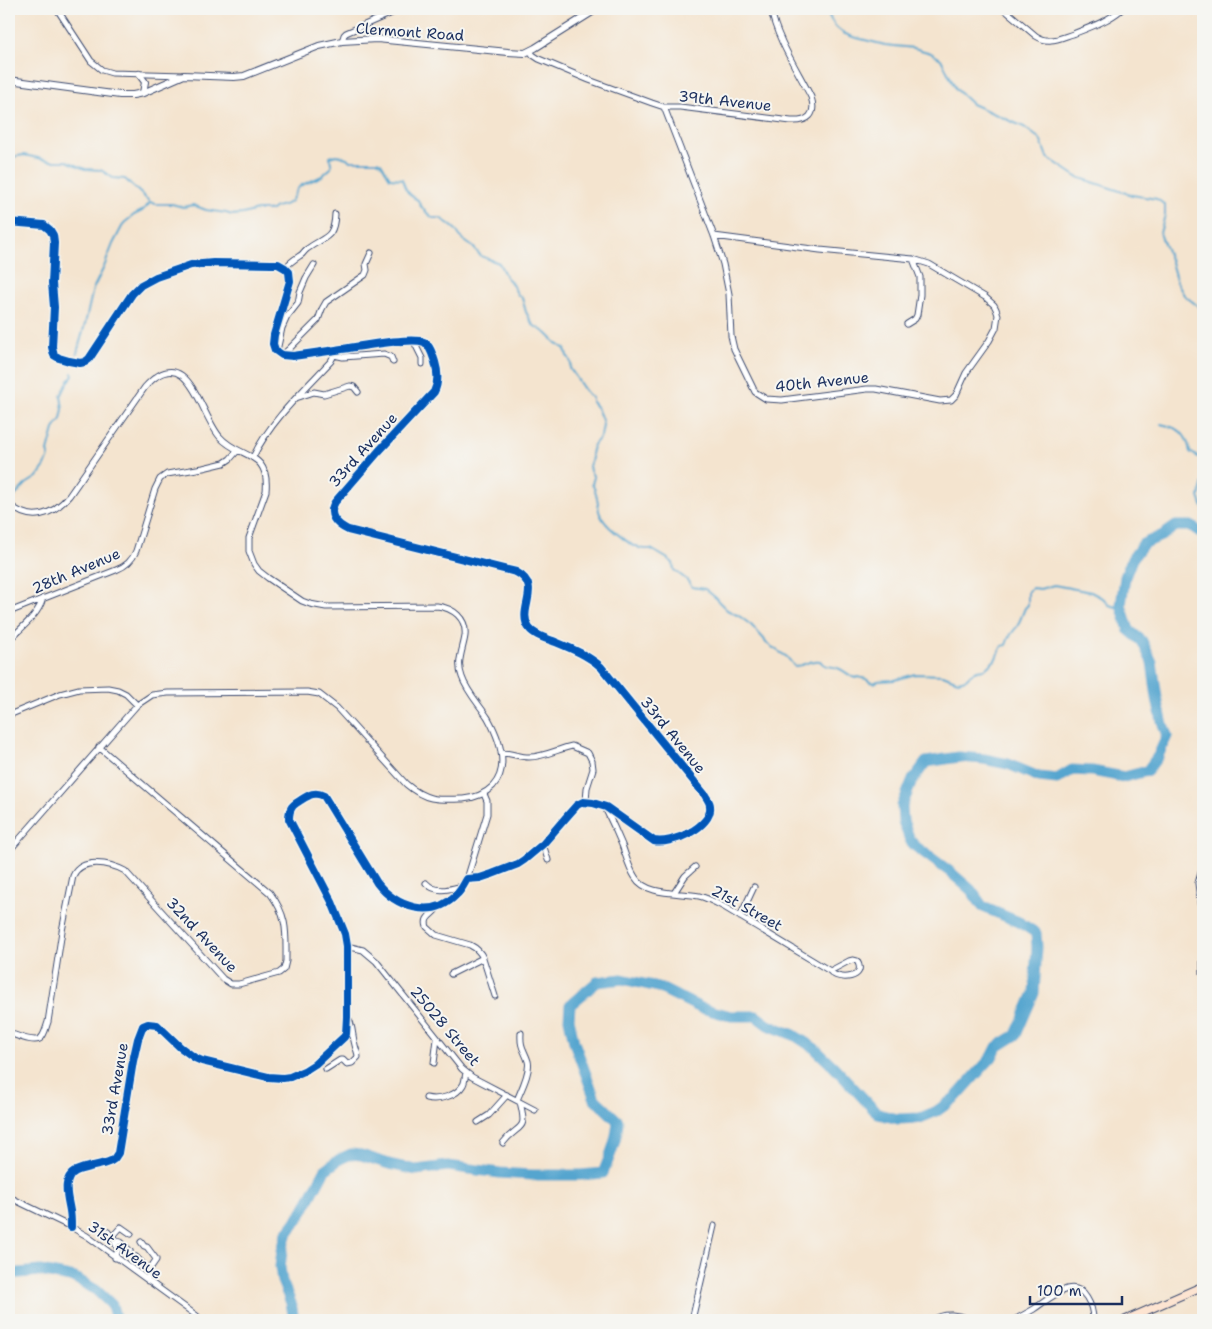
<svg xmlns="http://www.w3.org/2000/svg" width="1212" height="1329" font-family="'Shantell Sans',sans-serif">
<style>
.lines{fill:none;stroke-linecap:round;stroke-linejoin:round}
.stream{stroke:#55a5cf;stroke-width:2}
.river{stroke:#55a5cf;stroke-width:11}
.minor-casing{stroke:#3c4a6f;stroke-width:7}
.tertiary-casing{stroke:#3c4a6f;stroke-width:8}
.secondary-casing{stroke:#3c4a6f;stroke-width:9}
.minor{stroke:#fff;stroke-width:5}
.tertiary{stroke:#fff;stroke-width:6}
.secondary{stroke:#fde4d1;stroke-width:7}
.cycleway-casing{stroke:#f6f6f2;stroke-width:11}
.cycleway{stroke:#0057b8;stroke-width:8}
.labels{text-anchor:middle;dominant-baseline:central;stroke-width:4;stroke-linejoin:round;paint-order:stroke}
.street-label{font-size:15px;fill:#1b2f5e;stroke:#f6f6f2}
</style>
<rect width="100%" height="100%" fill="#f6f6f2"/>
<filter id="ink" filterUnits="userSpaceOnUse"><feTurbulence type="fractalNoise" baseFrequency=".02" numOctaves="2"/><feDisplacementMap in="SourceGraphic" scale="10" xChannelSelector="R" yChannelSelector="G"/><feConvolveMatrix kernelMatrix="1 2 1 2 8 2 1 2 1" color-interpolation-filters="sRGB"/></filter>
<filter id="wash" filterUnits="userSpaceOnUse"><feTurbulence type="fractalNoise" baseFrequency=".0096" numOctaves="4" result="noise"/><feDisplacementMap in="SourceGraphic" scale="20" xChannelSelector="R" yChannelSelector="G"/><feGaussianBlur stdDeviation="1.12" result="paint"/><feColorMatrix in="noise" values="0 0 0 0 0 0 0 0 0 0 0 0 0 0 0 0 0 1.4 0 .05"/><feComposite in="paint" operator="in"/></filter>
<g filter="url(#wash)">
<rect width="100%" height="100%" fill="#f4e4cf"/>
<g class="lines">
<path class="stream" d="M826 9 831 20 836 27 843 33 853 37 885 45 914 48 931 53 941 59 956 89 972 104 1024 127 1040 139 1047 157 1077 177 1132 195 1157 199 1165 205V215L1160 233 1171 262 1177 283 1184 295 1203 310
M9 155 12 157 24 155 52 161H67L85 169 101 170 113 178 125 179 150 202 155 204H172L183 207 193 205 206 210 226 213 232 215 243 214 257 210H272L276 207 287 204 291 201 297 190 300 186 322 176 331 168C332 164 330 161 330 157L336 155 347 158 350 161H377L381 163 390 178 402 179C405 189 408 195 418 200L420 205 426 212 433 218H440L449 224 455 229 462 239 473 247 481 256 499 263 506 277 510 281 518 295 522 298 526 312 533 325 546 333 556 343 565 349 567 356 569 358 571 363 570 369C578 378 582 390 592 398V402L597 408 602 420 603 425 601 436 593 446 591 454 592 458 589 466 590 471 594 477 592 484C598 494 597 500 599 511 603 526 622 537 633 546H637L639 548 644 549H651L668 559 673 563 674 570 687 580 692 587 705 589 710 593 716 598 718 601 727 610 739 616 751 625 764 639 766 643 787 657 794 666C805 667 807 659 820 661 827 669 832 665 840 669 846 672 850 676 855 678L858 677 866 679 870 682 874 683 878 681 895 680 915 674 943 675 958 681 966 679 971 674 977 670 985 669 995 660 1002 646 1006 645 1009 637 1018 625 1025 608 1028 605V591L1032 588 1040 589 1054 585 1091 592 1104 599 1109 605 1116 607 1121 605
M77 353 85 324 93 289 104 267 113 244 124 223 134 215 142 211 150 203
M1161 424C1179 428 1187 433 1190 452L1203 460
M1203 482 1199 497 1203 508
M15 496 26 484 37 477 45 466 49 456 48 451 54 429 61 419 63 409 61 396 68 382 73 376 72 373"/>
<path class="river" d="M9 1274 40 1271 75 1278 96 1290 112 1305 116 1320
M294 1320 291 1303 282 1281 280 1267 282 1251 286 1235 302 1213 325 1170 340 1159 351 1154 361 1155 389 1164 416 1170 448 1166 500 1173 532 1175H581L603 1173C610 1156 617 1140 618 1121L595 1099 574 1042 569 1019 570 1005 597 982 622 979 658 987 701 1008 731 1016H756L768 1025 794 1035 814 1048 834 1067 878 1114 898 1119 920 1118 937 1111 956 1097 992 1057 997 1047 1016 1035 1034 993 1037 947 1036 933 1019 922 983 907 971 890 949 871 915 846 910 840 903 821 902 806 912 781 926 762 959 757 984 759 1008 764 1039 777 1057 779 1072 770 1092 771 1124 777 1147 771 1158 756 1167 736 1162 721 1157 698 1152 662 1142 641 1129 630 1121 605 1125 577 1132 559 1143 544 1163 535 1176 526H1191L1203 534"/>
</g>
</g>
<g filter="url(#ink)">
<g class="lines">
<g class="minor-casing">
<path id="minor" d="M57 9 91 61 102 70 112 73 184 75
M1004 9 1036 36C1041 39 1045 41 1051 40 1058 40 1066 36 1073 34 1091 27 1108 21 1122 9
M342 41 344 35 346 33 401 9
M530 51 533 55 539 59 589 80 652 103 664 107H680L791 121C808 122 817 115 811 97 798 71 776 38 771 9
M664 107 714 236 723 264 729 294 731 336 734 349 755 392 766 399 782 400 867 389H876L940 401 951 400 956 395 966 373 989 341 996 328 998 315 996 309 994 305 985 297 929 264 913 259 820 250 714 236
M9 222 44 225 50 230 53 235 54 243 52 283 54 307 52 347 54 355 59 358 69 361 80 363 85 362 89 359 132 294 141 285 156 277 191 265 213 263 271 264H278L285 268 289 272 290 281 274 335 273 344 275 350 282 355 293 356C307 354 322 352 336 350 352 348 412 336 424 342 430 345 433 356 435 362 438 372 439 382 434 392L379 451 335 502C327 515 336 524 348 530L516 572C544 587 516 609 529 628 534 635 545 638 553 641 570 648 588 655 601 667L705 795C707 799 710 802 710 806 713 827 671 845 654 841L606 807 593 803 583 802 577 805 569 814 543 844 524 860 518 864 492 874 480 878 467 879C464 884 461 891 456 895 432 920 396 907 377 883L324 796C315 791 309 795 301 800 298 802 294 804 292 807 289 811 289 815 289 819L332 902 345 934 347 946V1017L346 1034 344 1037 315 1064 304 1071 290 1077 283 1078 268 1077 202 1061 195 1058 180 1047 157 1025 148 1024 143 1026 138 1039 133 1061 118 1153 114 1159 111 1161C100 1166 87 1166 76 1171 61 1179 68 1198 70 1211 71 1216 71 1222 71 1227
M285 268C290 262 295 259 301 255 303 254 304 251 307 249 324 236 334 240 335 214
M907 324 915 319 917 315 920 295V277L913 259
M413 340 422 358V364
M277 351 282 328 287 317 298 303 300 292 306 278 314 265
M282 355 288 350 318 320 322 309 326 302 365 275 367 270 366 264 371 253
M334 355 343 357 384 354 391 357 393 362
M296 398 314 392 324 394 350 386 354 387 358 392
M253 457C271 420 303 391 331 361L334 355 335 350
M9 504C30 523 52 516 69 496L145 387C188 339 200 415 220 437 239 459 270 450 266 491L249 538V551L254 564 259 571 268 578 302 601 310 604 326 607 437 606C453 608 467 618 465 636 463 650 456 662 462 677 467 692 479 704 488 718 499 738 510 767 493 786 484 795 475 798 463 799 437 800 426 801 406 784L337 708 319 694 307 692 168 693 152 695 137 705 9 851
M9 612 116 570C126 566 132 561 136 551L155 489 160 479 167 474 203 468 224 463 230 459 238 450
M9 640C21 628 38 616 43 598
M9 715 60 694 79 689 108 688 118 690 126 694 137 705
M501 753C511 753 520 757 529 757 544 757 558 749 572 746L588 753 592 761 593 769 587 788 586 802
M606 807V810C612 822 617 833 622 845 626 856 629 868 635 877 646 896 680 892 699 896 708 898 716 903 724 907L830 971C838 982 868 978 857 961L853 960 849 961 830 971
M543 844 548 860
M1203 866 1198 883 1202 920 1203 974
M467 879 487 814V801L484 794
M426 883C436 894 450 889 462 886
M674 893 685 876 695 867
M438 907C434 915 423 916 427 927L436 935 470 945C476 948 480 951 483 958L495 996
M740 917 754 887
M347 946 363 950 376 961 462 1069 472 1077 535 1110
M451 974 483 958
M9 1033C16 1035 35 1044 41 1038 45 1034 46 1027 48 1022L62 931 73 876C82 857 110 863 125 871L223 979 231 984H239L279 973 284 969 286 961C286 932 288 917 270 893L99 747
M434 1063 437 1039
M326 1069 340 1060H343L347 1064 352 1063 358 1057C358 1052 356 1050 355 1045 352 1035 353 1026 348 1017
M426 1098C438 1101 457 1096 463 1085 465 1082 465 1076 466 1073
M517 1100C521 1090 531 1071 528 1061 524 1049 520 1048 521 1033
M478 1122 489 1115 507 1095
M503 1143C519 1122 528 1134 520 1102
M9 1197 71 1227 87 1236 197 1316
M1203 1215 1202 1229 1203 1239
M108 1232 114 1240 118 1250 115 1258
M112 1237 121 1227 131 1234
M114 1240 121 1242 130 1251
M141 1242 144 1246 147 1247 156 1259V1260L149 1270 148 1281
M136 1257 149 1270
M692 1320 714 1226
M933 1320C947 1311 960 1316 974 1320
M1014 1320C1020 1317 1027 1313 1034 1309 1044 1302 1056 1292 1067 1289 1085 1284 1093 1307 1093 1320"/>
</g>
<g class="tertiary-casing">
<path id="tertiary" d="M139 74 145 82 143 93
M9 80 120 95H133L143 93 184 75 234 77 244 76 319 46 342 41 377 39 508 52 525 53 535 48 597 9"/>
</g>
<g class="secondary-casing">
<path id="secondary" d="M1125 1320 1203 1286"/>
</g>
<use href="#minor" class="minor"/>
<use href="#tertiary" class="tertiary"/>
<use href="#secondary" class="secondary"/>
<g class="cycleway-casing">
<path id="cycleway" d="M9 222 44 225 50 230 53 235 54 243 52 283 54 307 52 347 54 355 59 358 69 361 80 363 85 362 89 359 132 294 141 285 156 277 191 265 213 263 271 264H278L285 268 289 272 290 281 274 335 273 344 275 350 282 355 293 356C307 354 322 352 336 350 352 348 412 336 424 342 430 345 433 356 435 362 438 372 439 382 434 392L379 451 335 502C327 515 336 524 348 530L516 572C544 587 516 609 529 628 534 635 545 638 553 641 570 648 588 655 601 667L705 795C707 799 710 802 710 806 713 827 671 845 654 841L606 807 593 803 583 802 577 805 569 814 543 844 524 860 518 864 492 874 480 878 467 879C464 884 461 891 456 895 432 920 396 907 377 883L324 796C315 791 309 795 301 800 298 802 294 804 292 807 289 811 289 815 289 819L332 902 345 934 347 946V1017L346 1034 344 1037 315 1064 304 1071 290 1077 283 1078 268 1077 202 1061 195 1058 180 1047 157 1025 148 1024 143 1026 138 1039 133 1061 118 1153 114 1159 111 1161C100 1166 87 1166 76 1171 61 1179 68 1198 70 1211 71 1216 71 1222 71 1227"/>
</g>
<use href="#cycleway" class="cycleway"/>
</g>
</g>
<g class="labels">
<g class="street-label">
<text transform="translate(410 32) rotate(4)">Clermont Road</text>
<text transform="translate(725 101) rotate(6)">39th Avenue</text>
<text transform="translate(822 382) rotate(-6)">40th Avenue</text>
<text transform="translate(363 450) rotate(-48)">33rd Avenue</text>
<text transform="translate(76 571) rotate(-23)">28th Avenue</text>
<text transform="translate(673 735) rotate(51)">33rd Avenue</text>
<text transform="translate(747 908) rotate(29)">21st Street</text>
<text transform="translate(202 935) rotate(47)">32nd Avenue</text>
<text transform="translate(445 1026) rotate(50)">25028 Street</text>
<text transform="translate(115 1089) rotate(-80)">33rd Avenue</text>
<text transform="translate(125 1250) rotate(36)">31st Avenue</text>
</g>
</g>
<rect width="1212" height="1329" fill="none" stroke="#f6f6f2" stroke-width="30"/>
<path d="M1030 1296v8h92v-8" fill="none" stroke="#1b2f5e" stroke-width="2.5"/>
<text x="1037" y="1296" font-size="15" fill="#1b2f5e" stroke="#f6f6f2" stroke-width="4" paint-order="stroke">100 m</text>
</svg>
